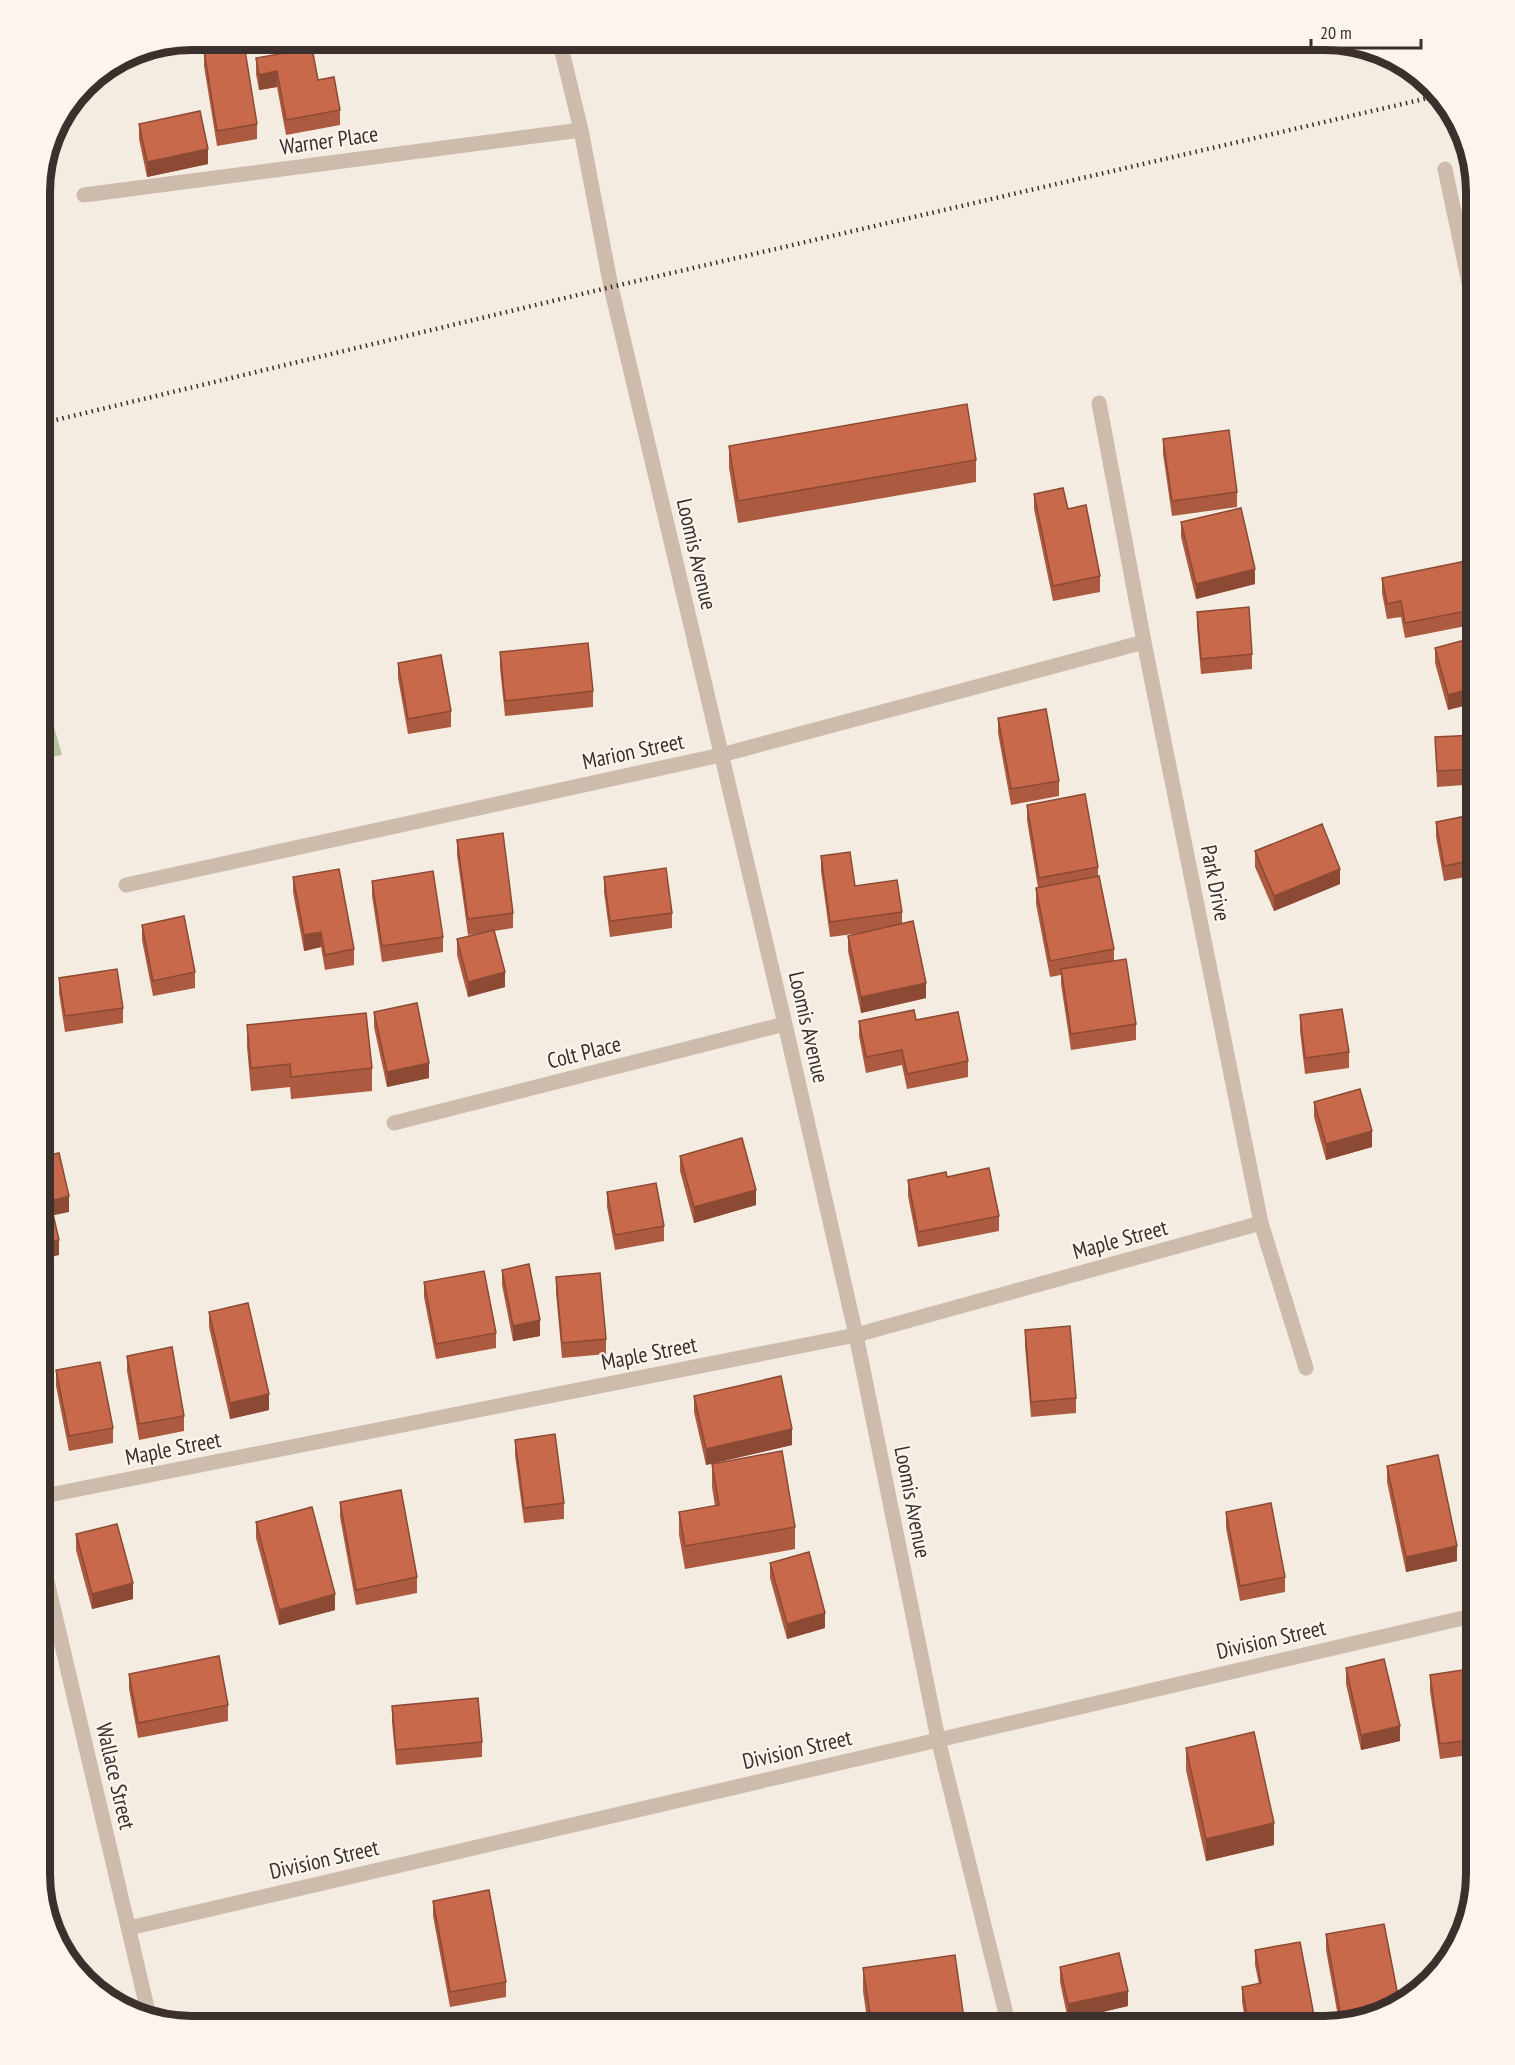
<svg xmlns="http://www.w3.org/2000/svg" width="1515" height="2065" font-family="'PT Sans Narrow',sans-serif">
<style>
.park{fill:#b8c4a0}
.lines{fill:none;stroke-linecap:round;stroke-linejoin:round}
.minor{stroke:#cdbbac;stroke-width:15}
.rail{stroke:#3b302b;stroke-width:4.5;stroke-dasharray:1.5 4.5;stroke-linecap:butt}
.wall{fill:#ac5a40}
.shaded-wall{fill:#8c4a34}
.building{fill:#c8694b;stroke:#8c4a34;stroke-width:1.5}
.labels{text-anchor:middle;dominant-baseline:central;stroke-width:4.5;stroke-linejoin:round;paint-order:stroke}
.street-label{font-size:22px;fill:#3b302b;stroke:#fbf5ee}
.rim{fill:none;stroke:#3b302b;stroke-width:8}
</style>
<rect width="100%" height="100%" fill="#f4ebe1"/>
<path class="park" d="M39 674 62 755 39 760Z"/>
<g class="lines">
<path class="minor" d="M559 39 581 130 611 287 785 1024 856 1335 938 1739 1009 2026
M1445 169 1476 316
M84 195 581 130
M1099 403 1144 642 1261 1223 1306 1368
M126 885 721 755 1144 642
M394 1123 785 1024
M39 1497 856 1335 1261 1223
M39 1547 149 2016
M129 1928 1476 1615"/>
<path class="rail" d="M39 424 611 287 1437 96"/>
</g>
<path class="wall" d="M204 51 257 124V139L217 146 204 66Z
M256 58 340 110V125L286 135 277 87 259 90 256 74Z
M139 124 208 164 147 177 139 139Z
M1163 439 1237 492V507L1172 516 1163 454Z
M729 446 976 460V482L738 523 729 468Z
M1034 494 1068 509 1100 576V592L1053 601 1034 509Z
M1181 522 1255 584 1196 599 1181 537Z
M1476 559V624L1405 638 1401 617 1387 619 1382 593V578Z
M1197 612 1252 654V669L1201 674 1197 627Z
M1476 637 1448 710 1435 663V648Z
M500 652 593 691V707L505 716 500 668Z
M398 663 451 711V727L408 734 398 678Z
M998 718 1059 781V796L1011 805 998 733Z
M1476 735V784L1437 787 1435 737Z
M1027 805 1098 867V876L1114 949V961L1136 1024V1040L1071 1050 1061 984V975L1050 977 1036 904V888H1038L1027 820Z
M1476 814V875L1444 881 1436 837V822Z
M457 840 513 913V928L494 931 505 987 468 997 457 955V939L482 933 468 935 457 855Z
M1255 851 1340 884 1274 911 1255 867Z
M821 856 855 886 902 912V924L926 998 861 1013 848 951V936L861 933 830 937 821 871Z
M293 877 354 949V965L325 970 321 947 304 951 293 892Z
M604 877 672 913V928L610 937 604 892Z
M372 881 443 937V952L382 962 372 896Z
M1476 901V966L1465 919V904Z
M142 925 195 972V988L153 996 142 940Z
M59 978 123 1008V1023L65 1032 59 993Z
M374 1012 429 1078 387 1087 374 1027Z
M1300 1015 1349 1052V1068L1305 1074 1300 1031Z
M916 1020 968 1061V1077L907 1089 902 1065 866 1073 859 1036V1021Z
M247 1025 372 1068V1091L291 1099 290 1087 251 1091 247 1047Z
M1314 1102 1372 1147 1326 1160 1314 1117Z
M680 1156 756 1205 694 1223 680 1171Z
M947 1177 999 1216V1231L918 1247 908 1196V1180Z
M607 1192 664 1226V1241L615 1250 607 1207Z
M502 1270 540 1336 513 1341 502 1285Z
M556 1277 606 1339V1354L562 1358 556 1293Z
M424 1282 496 1333V1348L436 1359 424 1297Z
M209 1312 269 1410 230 1419 209 1327Z
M1025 1330 1076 1398V1413L1031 1417 1025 1346Z
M127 1356 184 1416V1431L139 1440 127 1371Z
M56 1370 113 1428V1443L69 1451 56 1386Z
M694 1396 792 1445 706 1465 694 1412Z
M515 1440 564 1503V1519L524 1523 515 1455Z
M712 1464 795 1527V1549L685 1569 679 1535V1512L715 1506 712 1487Z
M1387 1466 1457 1561 1406 1572 1387 1482Z
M340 1502 417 1577V1593L356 1605 340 1517Z
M1226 1512 1285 1577V1592L1240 1601 1226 1528Z
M256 1522 335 1610 279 1625 256 1538Z
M76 1534 133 1599 92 1609 76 1550Z
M770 1563 825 1628 787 1639 770 1578Z
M1346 1668 1400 1741 1361 1750 1346 1684Z
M1476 1668V1754L1440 1759 1430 1691V1675Z
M129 1674 228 1705V1721L138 1738 129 1689Z
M392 1706 482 1742V1757L396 1765 392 1722Z
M1186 1748 1274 1845 1206 1861 1186 1770Z
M433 1901 506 1982V1997L450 2007 433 1916Z
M1326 1934 1399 2001V2006L1339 2022 1326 1950Z
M1255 1950 1316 2026H1246L1242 2002V1987L1259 1984 1255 1965Z
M1060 1967 1128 2006 1068 2020 1060 1982Z
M863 1968 965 2026H868L863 1991Z"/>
<path class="shaded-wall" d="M277 71V87L259 90V75Z
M208 149V164L147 177V162Z
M1255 569V584L1196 599V584Z
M1476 687V703L1448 710V695Z
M1340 869V884L1274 911V896Z
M321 932V947L304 951V935Z
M505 972V987L468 997V982Z
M926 983V998L861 1013V997Z
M429 1063V1078L387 1087V1072Z
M1372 1131V1147L1326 1160V1144Z
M756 1190V1205L694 1223V1207Z
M69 1196V1212L50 1216V1201Z
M59 1240V1255L39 1260V1245Z
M540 1320V1336L513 1341V1326Z
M269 1394V1410L230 1419V1403Z
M792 1429V1445L706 1465V1449Z
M1457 1546V1561L1406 1572V1557Z
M133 1583V1599L92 1609V1594Z
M335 1594V1610L279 1625V1610Z
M825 1613V1628L787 1639V1624Z
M1400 1726V1741L1361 1750V1735Z
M1274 1823V1845L1206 1861V1839Z
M1128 1991V2006L1068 2020V2004Z"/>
<path class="building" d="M244 44 257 124 217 131 204 51Z
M312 48 318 80 334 77 340 110 286 120 277 71 259 75 256 58Z
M200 111 208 149 147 162 139 124Z
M967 404 976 460 738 501 729 446Z
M1229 430 1237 492 1172 501 1163 439Z
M1063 488 1068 509 1086 505 1100 576 1053 586 1034 494Z
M1241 508 1255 569 1196 584 1181 522Z
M1476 559V609L1405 623 1401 601 1387 604 1382 578Z
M1249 607 1252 654 1201 659 1197 612Z
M1476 637V687L1448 695 1435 648Z
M588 643 593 691 505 701 500 652Z
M441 655 451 711 408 719 398 663Z
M1046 709 1059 781 1011 789 998 718Z
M1476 735V769L1437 771 1435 737Z
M1085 794 1098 867 1039 878 1027 805Z
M1476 814V860L1444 866 1436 822Z
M1322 824 1340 869 1274 896 1255 851Z
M503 833 513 913 468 919 457 840Z
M850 852 855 886 897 880 902 912 830 922 821 856Z
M666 868 672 913 610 921 604 877Z
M339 869 354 949 325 955 321 932 304 935 293 877Z
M433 871 443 937 382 946 372 881Z
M1099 876 1114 949 1050 961 1036 888Z
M1476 901V951L1465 904Z
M184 916 195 972 153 981 142 925Z
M913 921 926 983 861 997 848 936Z
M494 930 505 972 468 982 457 939Z
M1126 959 1136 1024 1071 1034 1061 969Z
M117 969 123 1008 65 1016 59 978Z
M417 1003 429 1063 387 1072 374 1012Z
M1342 1009 1349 1052 1305 1058 1300 1015Z
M914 1010 916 1020 958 1012 968 1061 907 1074 902 1050 866 1057 859 1021Z
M366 1013 372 1068 291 1077 290 1064 251 1068 247 1025Z
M1360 1089 1372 1131 1326 1144 1314 1102Z
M742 1138 756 1190 694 1207 680 1156Z
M59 1153 69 1196 50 1201 59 1240 39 1245V1157Z
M989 1168 999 1216 918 1232 908 1180 946 1172 947 1177Z
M656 1183 664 1226 615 1235 607 1192Z
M529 1264 540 1320 513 1326 502 1270Z
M484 1271 496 1333 436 1344 424 1282Z
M600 1273 606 1339 562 1343 556 1277Z
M248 1303 269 1394 230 1403 209 1312Z
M1070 1326 1076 1398 1031 1402 1025 1330Z
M172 1347 184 1416 139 1424 127 1356Z
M100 1362 113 1428 69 1436 56 1370Z
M781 1376 792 1429 706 1449 694 1396Z
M555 1434 564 1503 524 1508 515 1440Z
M782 1451 795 1527 685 1546 679 1512 719 1505 712 1464Z
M1438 1455 1457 1546 1406 1557 1387 1466Z
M401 1490 417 1577 356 1590 340 1502Z
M1271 1503 1285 1577 1240 1586 1226 1512Z
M312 1507 335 1594 279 1610 256 1522Z
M117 1524 133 1583 92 1594 76 1534Z
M809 1552 825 1613 787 1624 770 1563Z
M219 1656 228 1705 138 1723 129 1674Z
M1384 1659 1400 1726 1361 1735 1346 1668Z
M1476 1668V1739L1440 1744 1430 1675Z
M478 1698 482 1742 396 1750 392 1706Z
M1254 1732 1274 1823 1206 1839 1186 1748Z
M489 1890 506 1982 450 1992 433 1901Z
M1384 1924 1399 2001 1340 2012 1326 1934Z
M1300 1942 1316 2026H1249L1242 1987 1261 1983 1255 1950Z
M1119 1953 1128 1991 1068 2004 1060 1967Z
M955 1955 965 2026H872L863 1968Z"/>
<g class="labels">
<g class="street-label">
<text transform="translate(329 140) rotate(-8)">Warner Place</text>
<text transform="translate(697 554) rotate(77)">Loomis Avenue</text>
<text transform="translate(633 751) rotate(-12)">Marion Street</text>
<text transform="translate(1216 883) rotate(79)">Park Drive</text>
<text transform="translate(809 1027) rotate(77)">Loomis Avenue</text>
<text transform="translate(584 1052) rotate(-14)">Colt Place</text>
<text transform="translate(1120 1239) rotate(-15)">Maple Street</text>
<text transform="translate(649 1353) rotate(-11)">Maple Street</text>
<text transform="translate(173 1448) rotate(-11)">Maple Street</text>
<text transform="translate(913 1502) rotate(79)">Loomis Avenue</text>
<text transform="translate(1271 1639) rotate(-13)">Division Street</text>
<text transform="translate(797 1749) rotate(-13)">Division Street</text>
<text transform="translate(116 1776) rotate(77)">Wallace Street</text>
<text transform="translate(324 1859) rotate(-13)">Division Street</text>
</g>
</g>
<path d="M0 0H1515V2065H0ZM192 50H1324A142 142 0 0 1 1466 192V1874A142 142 0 0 1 1324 2016H192A142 142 0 0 1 50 1874V192A142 142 0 0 1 192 50Z" fill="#fbf5ee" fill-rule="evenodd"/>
<path class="rim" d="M192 50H1324A142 142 0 0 1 1466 192V1874A142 142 0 0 1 1324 2016H192A142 142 0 0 1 50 1874V192A142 142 0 0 1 192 50Z"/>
<path d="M1311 39v9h110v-9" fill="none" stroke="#3b302b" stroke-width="3"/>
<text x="1320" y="39" font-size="18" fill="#3b302b" stroke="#fbf5ee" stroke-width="4.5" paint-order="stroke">20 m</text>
</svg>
